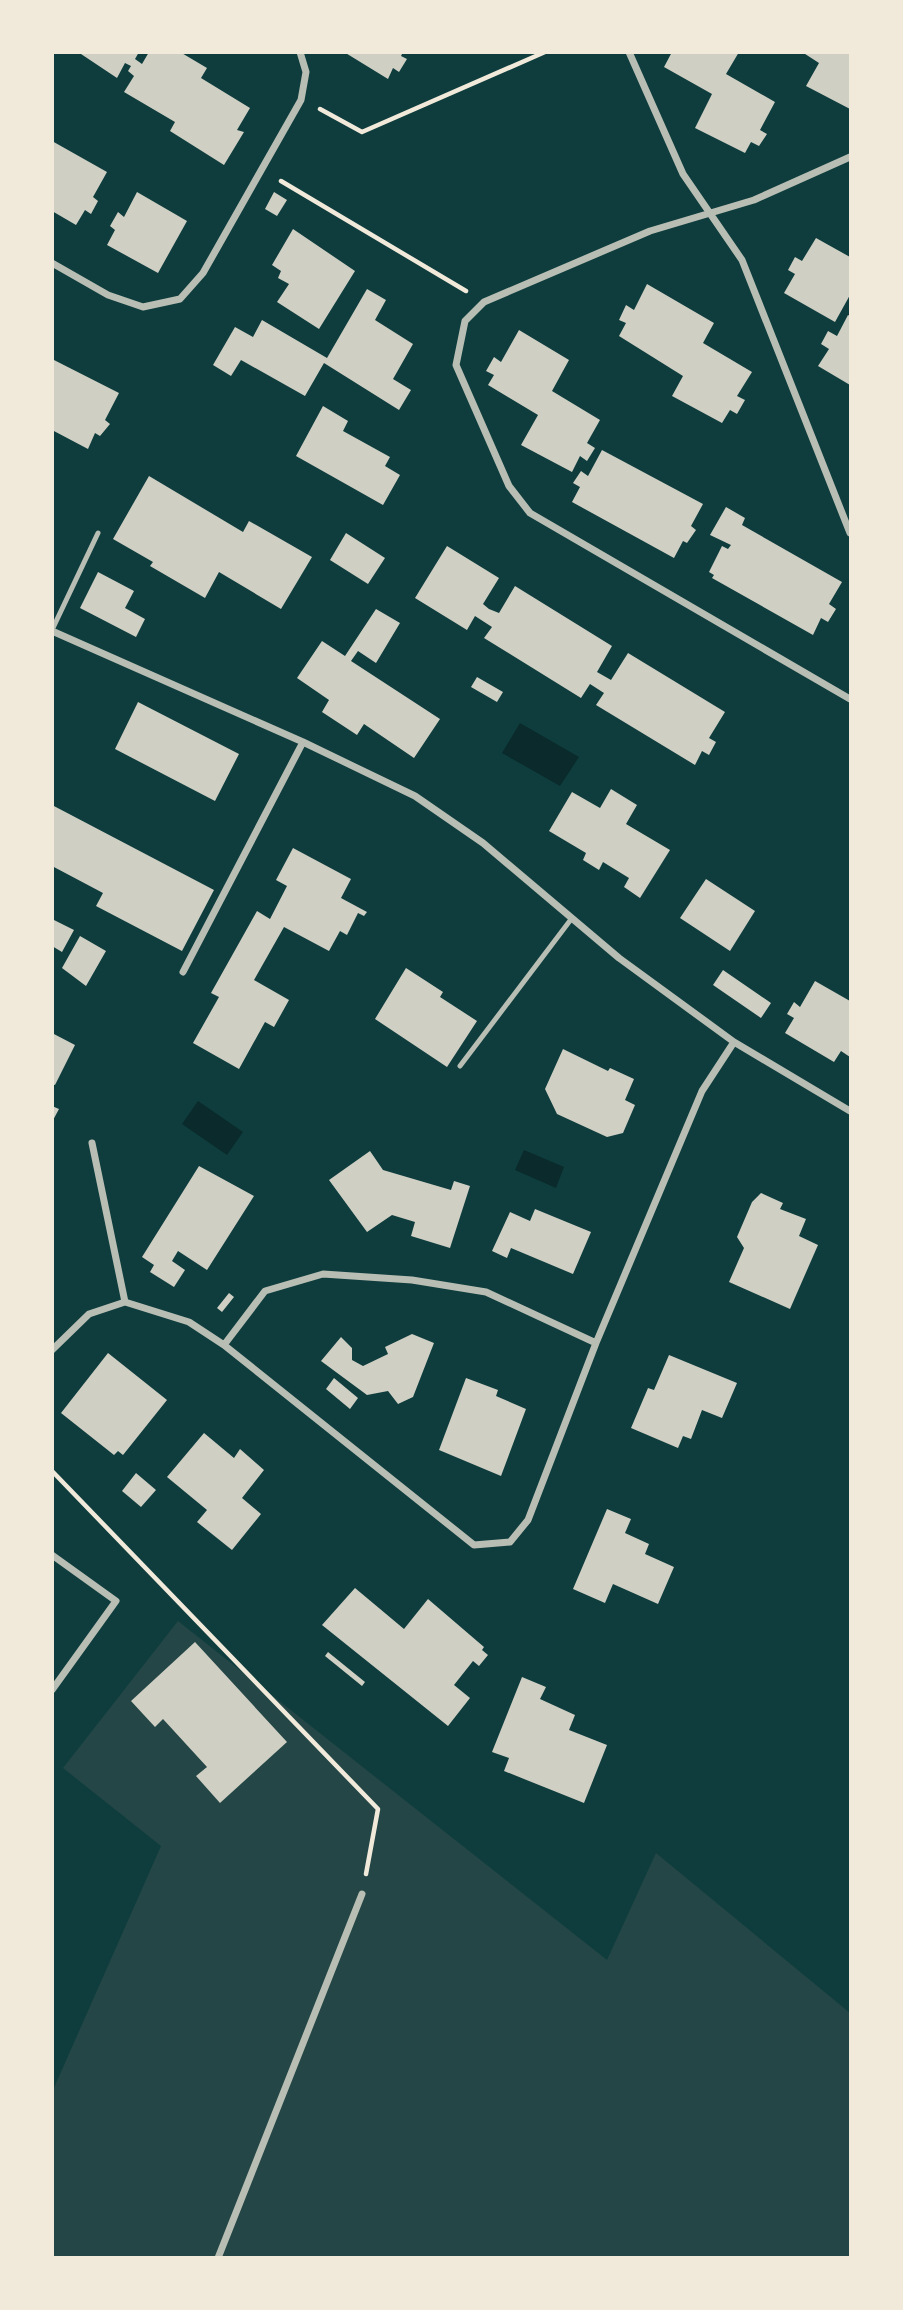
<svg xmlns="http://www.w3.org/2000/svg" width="903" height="2310" font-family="'Fira Sans',sans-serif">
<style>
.green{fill:#244646}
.water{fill:#0a2a2b}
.building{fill:#cfcfc3}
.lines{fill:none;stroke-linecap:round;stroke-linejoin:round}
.path{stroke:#f1e9da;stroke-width:4.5}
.service{stroke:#b8beb3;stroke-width:5}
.minor{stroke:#b8beb3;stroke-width:7}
</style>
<rect width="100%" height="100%" fill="#0f3d3e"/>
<path class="green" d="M178 1621 607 1960 656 1853 850 2013V2257L53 2258V2090L161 1846 63 1768Z"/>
<path class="water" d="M520 723 579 757 560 786 502 753Z
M198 1101 243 1132 227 1155 182 1124Z
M524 1150 564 1167 556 1188 515 1170Z"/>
<path class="building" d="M78 52H139L135 59 142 64 149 52H180L207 68 201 78 250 108 237 130 244 132 224 165 170 131 175 122 124 92 134 76 128 71 131 66 125 63 117 78Z
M344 52H403L401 56 407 59 399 72 393 68 388 79Z
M672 52H739L726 74 775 102 760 130 767 134 759 146 751 142 745 153 695 128 712 94 664 67Z
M802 52H850V109L806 86 819 63Z
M52 141 107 172 93 197 98 201 91 214 85 210 76 225 52 211Z
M137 192 187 221 158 273 107 245 115 230 110 226 118 212 124 217Z
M274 192 287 200 277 216 265 209Z
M293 229 355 271 319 329 277 302 289 284 278 278 281 271 272 265Z
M816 238 850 257V295L835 322 784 293 795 274 788 270 795 257 802 261Z
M647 284 714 323 703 343 752 372 737 396 745 400 737 414 730 410 722 423 672 396 683 376 619 336 626 323 619 320 626 305 634 310Z
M367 289 386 300 375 320 413 344 393 379 411 390 399 410 324 363 305 396 241 360 231 376 213 365 235 327 253 337 262 320 327 358Z
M848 315 850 316V385L818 366 829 349 821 344 828 331 837 336Z
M519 330 569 360 552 391 600 420 587 443 595 448 587 461 580 456 572 472 521 445 538 415 488 385 494 375 486 371 494 357 501 362Z
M52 359 119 393 105 420 110 424 100 436 95 433 88 449 52 430Z
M323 406 348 421 343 431 390 457 385 466 400 475 383 505 296 456Z
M602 450 703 504 691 526 696 530 687 543 683 541 674 558 572 502 580 487 573 483 581 471 588 476Z
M149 476 243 532 249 521 312 557 281 609 219 572 205 598 150 566 153 562 113 539Z
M726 507 745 518 742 525 842 582 829 604 836 609 828 622 821 618 813 635 712 578 714 575 709 572 722 546 728 549 731 545 710 535Z
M346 533 385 558 368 584 330 560Z
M447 546 499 578 483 604 489 609 499 613 515 586 612 646 597 672 611 680 628 653 725 712 709 738 716 742 709 755 702 751 695 765 596 705 604 693 590 684 581 698 484 638 492 627 475 616 467 630 415 598Z
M98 572 134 591 125 608 145 619 136 637 80 608Z
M376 609 400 623 376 663 358 651 351 661 440 719 414 758 364 724 357 735 322 712 329 700 297 678 322 641 345 656Z
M477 677 503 692 497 702 471 687Z
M138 702 239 754 215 801 115 749Z
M611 789 637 805 626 824 670 850 640 898 624 887 629 878 603 862 599 870 583 860 586 853 549 831 572 792 600 808Z
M52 805 214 890 182 951 96 906 103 893 52 866Z
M293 848 351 879 341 898 367 912 364 916 358 913 347 935 340 931 329 951 284 927 254 980 289 1000 274 1027 265 1022 239 1069 193 1043 219 997 211 993 257 911 270 919 287 886 276 880Z
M706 879 755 911 730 951 680 918Z
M52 919 74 930 62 952 52 946Z
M80 936 106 951 86 986 62 968Z
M406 968 443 992 440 997 477 1021 447 1067 375 1019Z
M723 970 771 1003 761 1018 713 985Z
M815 981 850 1001V1057L841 1051 834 1062 785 1033 794 1018 787 1014 794 1002 800 1007Z
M52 1033 75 1045 55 1085 52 1084Z
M563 1049 608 1071 610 1068 634 1079 625 1100 635 1105 623 1133 607 1137 557 1114 545 1089Z
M52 1106 59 1109 52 1122Z
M370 1151 383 1170 451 1190 454 1181 470 1186 450 1248 411 1236 415 1222 392 1215 367 1232 329 1180Z
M199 1166 254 1196 207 1270 178 1251 172 1261 185 1270 174 1287 150 1272 154 1265 142 1257Z
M761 1193 783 1203 780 1209 806 1219 799 1236 818 1245 790 1309 729 1282 744 1248 737 1237 752 1202Z
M535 1209 591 1232 573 1274 511 1248 507 1258 492 1251 510 1212 530 1221Z
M229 1293 234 1297 222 1312 217 1308Z
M412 1334 434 1343 413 1397 398 1404 388 1391 367 1395 321 1361 341 1337 352 1348V1360L363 1366 388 1354 385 1347Z
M108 1353 167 1400 123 1455 118 1451 114 1455 61 1413Z
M669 1355 737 1383 722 1418 702 1410 691 1439 683 1436 678 1448 631 1428 648 1388 654 1390Z
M334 1378 358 1398 350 1409 326 1389Z
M466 1378 498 1390 496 1396 526 1409 501 1476 439 1450Z
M204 1433 234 1458 240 1449 264 1470 242 1498 261 1514 232 1550 197 1522 207 1510 167 1477Z
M136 1473 156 1490 141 1507 122 1491Z
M607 1509 631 1519 625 1533 649 1544 645 1554 674 1567 658 1604 613 1584 605 1603 573 1589Z
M355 1588 404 1629 428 1599 484 1647 482 1650 488 1655 479 1666 473 1661 454 1685 470 1698 448 1726 322 1625Z
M195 1642 287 1742 220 1803 196 1776 207 1767 163 1719 155 1727 131 1701Z
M328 1652 365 1682 362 1686 325 1656Z
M522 1677 546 1687 540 1699 575 1715 569 1730 607 1745 584 1803 504 1771 509 1758 492 1752Z"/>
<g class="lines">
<path class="path" d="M320 109 362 132 545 52
M281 181 466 291
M52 1471 378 1809 366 1874"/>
<path class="service" d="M52 630 98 533
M460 1066 572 918"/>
<path class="minor" d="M629 52 683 174 742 260 850 533
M850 157 754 200 650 231 484 302 465 321 456 365 509 486 530 513 850 699
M52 263 108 295 143 307 180 299 203 273 301 100 306 72 300 52
M52 631 303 742 415 796 483 843 619 958 734 1042 850 1111
M183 972 303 742
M92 1143 125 1302
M224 1345 265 1291 323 1274 412 1280 486 1292 596 1343 702 1091 734 1042
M52 1350 89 1314 125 1302 189 1322 224 1345 474 1545 510 1542 528 1520 596 1343
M52 1555 116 1601 52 1690
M218 2258 362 1894"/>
</g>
<rect width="903" height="2310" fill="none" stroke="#f1e9da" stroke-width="108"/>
</svg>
